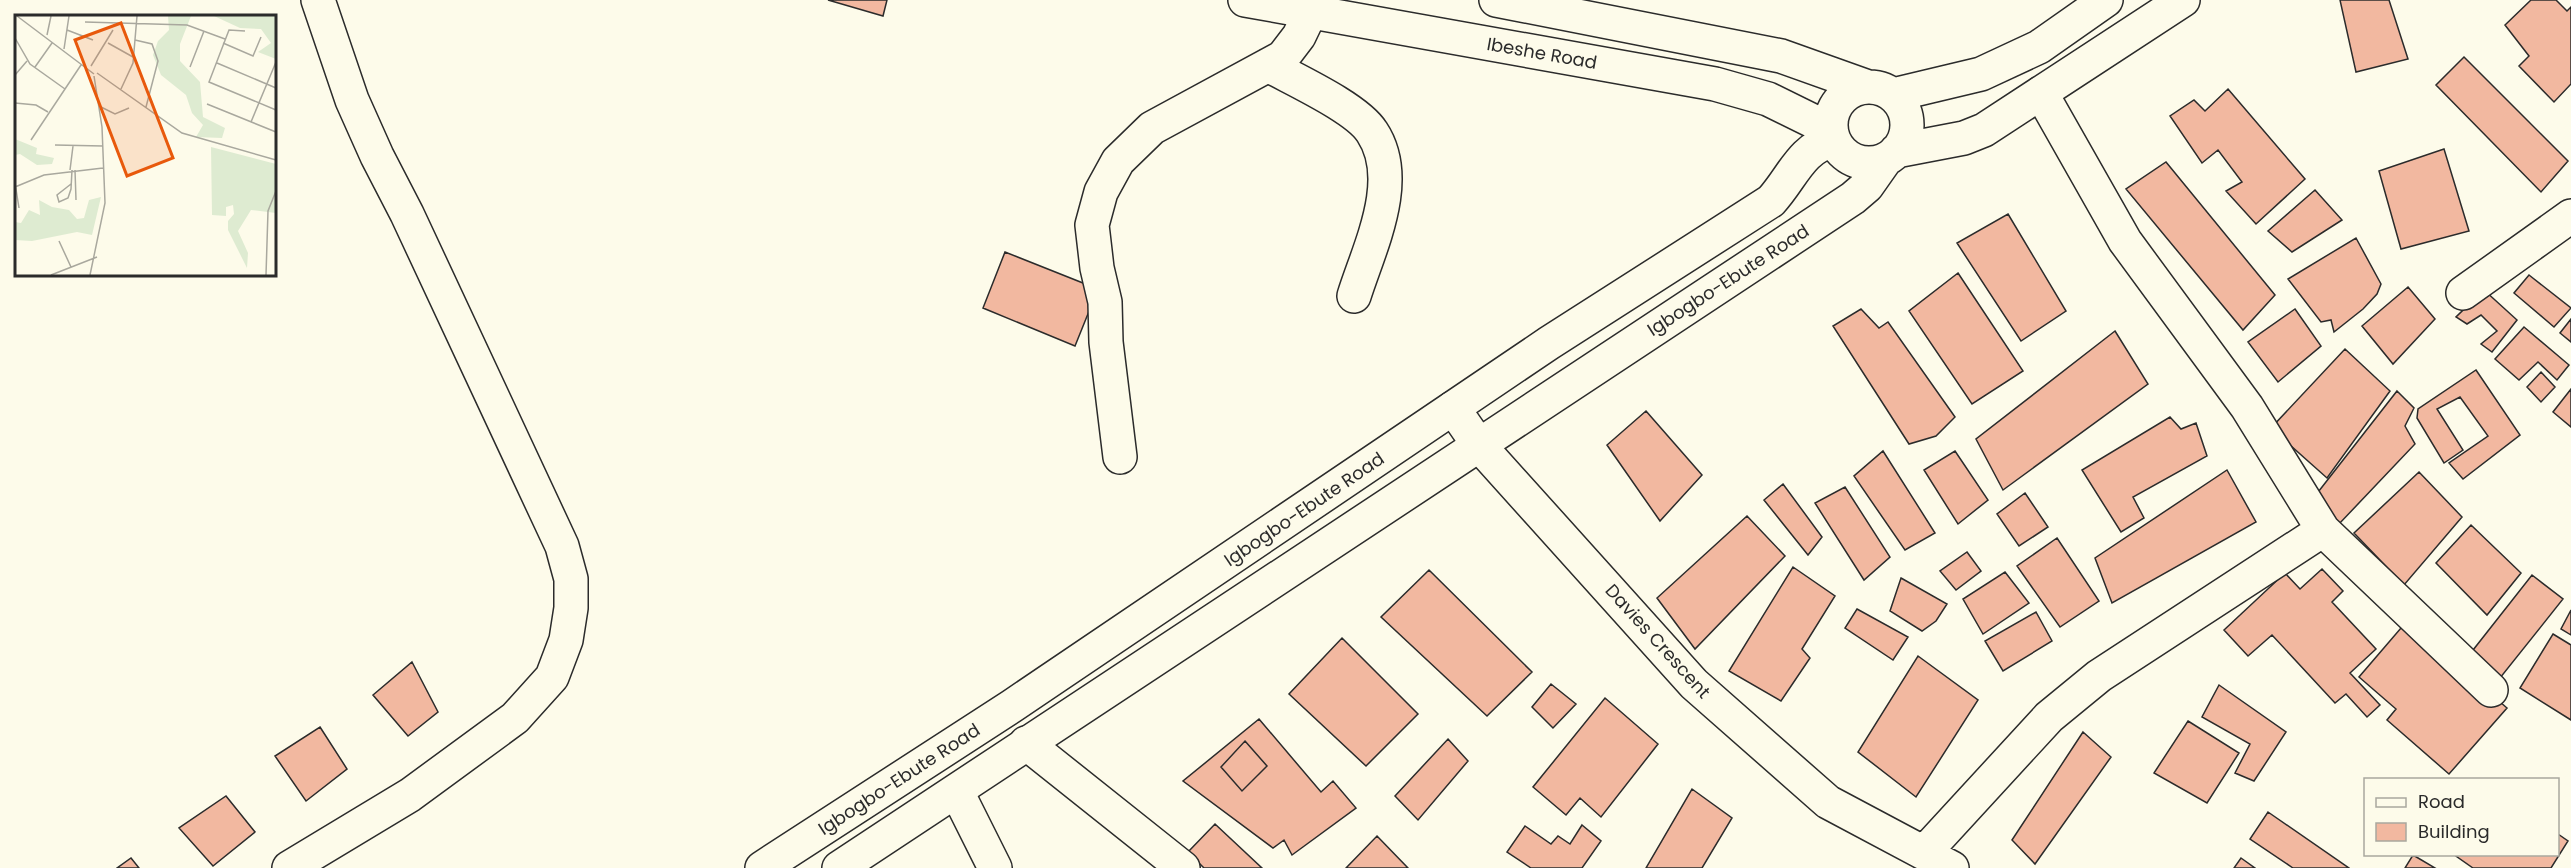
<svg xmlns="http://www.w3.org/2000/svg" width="2571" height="868" font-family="Poppins,sans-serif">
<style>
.building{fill:#f2b8a0;stroke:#2b2b2b;stroke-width:1.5}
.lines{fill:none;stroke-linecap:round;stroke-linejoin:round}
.minor-casing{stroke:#2b2b2b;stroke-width:36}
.major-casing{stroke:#2b2b2b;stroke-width:36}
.minor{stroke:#fdfbea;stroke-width:33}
.major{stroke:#fdfbea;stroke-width:33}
.labels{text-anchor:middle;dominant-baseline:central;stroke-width:4.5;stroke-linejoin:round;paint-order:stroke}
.street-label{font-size:18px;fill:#2b2b2b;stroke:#fdfbea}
.inset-road{fill:none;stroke:#a9a89e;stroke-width:1.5}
.view{fill:#e8590c;fill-opacity:0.15;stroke:#e8590c;stroke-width:3}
.inset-edge{fill:none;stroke:#2b2b2b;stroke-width:3}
</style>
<rect width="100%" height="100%" fill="#fdfbea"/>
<path class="building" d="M828 0H887L883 16Z
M2340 0H2389L2408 59 2356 72Z
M2531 0H2556L2567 11 2571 7V84L2554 102 2519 66 2529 56 2505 25Z
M2464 57 2568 161 2541 192 2436 85Z
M2228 89 2305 179 2256 224 2226 191 2242 182 2218 150 2202 163 2170 116 2194 100 2205 111Z
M2444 149 2469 231 2401 249 2379 171Z
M2166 162 2275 295 2243 330 2126 189Z
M2315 190 2342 220 2292 252 2268 231Z
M2008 214 2066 311 2021 341 1957 243Z
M2356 238 2381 284 2377 294 2363 309 2334 332 2331 320 2321 322 2288 279Z
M1005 252 1098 289 1075 346 983 308Z
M1958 273 2023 371 1972 404 1909 311Z
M2529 275 2571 308 2554 327 2514 293Z
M2408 287 2435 319 2393 364 2362 326Z
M2484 290 2517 320 2492 352 2481 344 2497 331 2481 315 2467 324 2456 317Z
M1861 309 1879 328 1888 322 1955 417 1936 436 1909 444 1833 326Z
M2295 309 2321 346 2278 382 2248 342Z
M2571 319V342L2560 333Z
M2524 327 2569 365 2557 380 2538 362 2519 380 2495 359Z
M2115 331 2148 384 2003 490 1976 439Z
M2345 349 2390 391 2327 478 2271 428Z
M2476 370 2520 435 2463 479 2449 463 2488 436 2460 397 2437 409 2463 450 2444 463 2417 418 2418 409Z
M2541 372 2555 387 2541 402 2527 387Z
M2571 389V427L2553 412Z
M2397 391 2414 408 2405 426 2415 444 2339 524 2315 496Z
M1646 411 1702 475 1660 521 1607 445Z
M2170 417 2181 429 2196 423 2207 456 2133 497 2144 518 2121 532 2082 470Z
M1883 451 1935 533 1905 550 1854 476Z
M1955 451 1988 500 1958 524 1924 470Z
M2227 470 2256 522 2112 603 2095 558Z
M2419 472 2462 517 2404 585 2354 533Z
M1783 484 1822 537 1808 555 1764 500Z
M1845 487 1890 557 1864 580 1815 503Z
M2025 493 2048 527 2019 546 1997 514Z
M1747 516 1785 556 1695 649 1657 598Z
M2471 525 2521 573 2487 615 2436 563Z
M2057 538 2099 601 2060 627 2017 566Z
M1967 552 1981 571 1956 590 1940 571Z
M1793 567 1835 596 1802 649 1810 658 1781 701 1729 671Z
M2322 569 2343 591 2332 602 2376 649 2350 673 2380 705 2367 717 2346 694 2335 703 2272 635 2248 656 2224 630 2285 573 2300 589Z
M1429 570 1532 672 1487 716 1381 617Z
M2005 572 2029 603 1983 634 1963 599Z
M2532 575 2563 599 2496 683 2466 659Z
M1901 578 1947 604 1936 621 1922 631 1890 611Z
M1857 609 1908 637 1893 660 1845 628Z
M2571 610V635L2561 629Z
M2036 612 2052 641 2003 671 1985 641Z
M2407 621 2507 708 2449 774 2387 720 2396 709 2359 677Z
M2553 634 2571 645V720L2520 688Z
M1342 638 1418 714 1366 766 1289 694Z
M1918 656 1978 700 1916 797 1858 752Z
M412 662 438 712 408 736 373 695Z
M1551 684 1576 704 1553 728 1532 707Z
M2219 685 2286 732 2254 781 2235 773 2250 744 2202 717Z
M1605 698 1658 744 1601 817 1580 798 1566 815 1533 787Z
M1259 719 1321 792 1333 781 1356 808 1292 855 1284 840 1273 848 1183 781Z
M2188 721 2239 753 2207 803 2154 773Z
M320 727 347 769 306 801 275 756Z
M2083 732 2111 757 2035 864 2012 840Z
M1448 739 1468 761 1418 820 1395 796Z
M1245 741 1267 766 1242 791 1221 767Z
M1692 789 1732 818 1702 868H1646Z
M226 796 255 832 213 866 179 828Z
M2268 812 2349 868H2293L2250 839Z
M1215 824 1262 868H1204L1188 852Z
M1582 825 1601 841 1582 868H1531L1507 852 1525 826 1551 844 1558 836 1570 844Z
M2558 834 2568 841 2551 868H2473L2453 854H2558Z
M1377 836 1408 868H1346Z
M2413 855 2435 868H2405Z
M131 858 139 868H117Z
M2241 858 2255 868H2234Z"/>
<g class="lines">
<g class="minor-casing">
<path id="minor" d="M1268 65C1295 80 1357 108 1372 132 1404 180 1369 248 1354 296
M2041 93 2125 241 2247 407 2323 530 2491 690
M2463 293 2571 216
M1453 408 1478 444 1694 684 1828 802 1952 868
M1120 457 1106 342 1105 302 1097 268 1092 225 1101 192 1118 161 1152 128 1283 57 1299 36 1311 11
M1026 743 1183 868
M957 792 995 868
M1924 853 2049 717 2099 676 2323 530
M289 868 410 795 515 718 552 677 566 640 571 608V579L562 546 407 214 377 156 352 100 318 0"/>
</g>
<g class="major-casing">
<path id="major" d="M1245 0 1715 84 1768 99 1831 130
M1496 0 1781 56 1868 87
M1831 125a38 38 0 1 1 76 0a38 38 0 1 1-76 0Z
M1893 95 1981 74 2039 47 2106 0
M1896 151 1964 138 1984 130 2183 0
M762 868 1012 706 1549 343 1771 201C1793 177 1800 149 1833 140
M839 868 1853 198 1867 186 1886 159"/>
</g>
<use href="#minor" class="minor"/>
<use href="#major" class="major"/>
</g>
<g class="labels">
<g class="street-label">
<text transform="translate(1542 53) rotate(10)">Ibeshe Road</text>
<text transform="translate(1728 280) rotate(-33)">Igbogbo-Ebute Road</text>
<text transform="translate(1304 509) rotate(-34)">Igbogbo-Ebute Road</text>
<text transform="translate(1658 641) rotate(48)">Davies Crescent</text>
<text transform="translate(899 779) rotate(-33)">Igbogbo-Ebute Road</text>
</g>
</g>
<g transform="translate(15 15)">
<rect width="261" height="261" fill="#fdfbea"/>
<path d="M153 1H176L165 29V46L185 67 188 102 210 113 207 123 181 122 188 110 177 98 171 80 146 60 138 40 143 26 154 15ZM199 1H261V44L243 37 256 28 246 14 225 13ZM0 124 22 133 21 139 39 143 37 149 22 150 5 139 0 140ZM196 132 261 149V198L236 195 223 216 233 238 232 253 213 215V206L219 199 218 190 211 192V201L197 200ZM86 182 77 220 62 217 17 226 0 225V207L6 208 14 195 25 200 24 185 37 192 54 195 62 204 69 203 74 185Z" fill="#deebd1"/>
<path class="inset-road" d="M2 1 79 59M70 7 172 10 210 24M52 15 78 25M230 16 214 15 194 67 261 95M32 20 36 1M0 23 15 49 50 74M120 25 137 29 143 46 131 92M93 28 118 42M208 28 238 41 246 22M49 34 54 1M202 48 261 73M76 51 98 15M20 52 37 28M175 52 189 16M82 58 167 118 261 145M0 60 12 46M106 74 118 48 122 1M0 88 21 90 33 97M192 89 261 117M86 92 100 99 114 93M236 107 261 47M16 125 66 50M40 130 88 131M55 155 58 131M60 155 61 185M0 168 4 193M56 169 42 180 44 187 53 183 56 174 57 155M0 172 29 160 88 153M44 226 56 252M36 260 82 242M75 260 90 188 87 112 79 61M251 260 253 196 261 176"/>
<path class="view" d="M106 8 158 143 112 161 60 25Z"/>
<rect width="261" height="261" class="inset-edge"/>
</g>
<rect x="2364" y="778" width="195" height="78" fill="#fdfbea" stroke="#a9a89e" stroke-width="1.5"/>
<rect x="2376" y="798" width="30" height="9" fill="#fdfbea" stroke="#a9a89e" stroke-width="1.5"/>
<text x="2418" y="808" font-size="18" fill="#2b2b2b">Road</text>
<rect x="2376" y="823" width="30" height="18" fill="#f2b8a0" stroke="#a9a89e" stroke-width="1.5"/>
<text x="2418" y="838" font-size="18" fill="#2b2b2b">Building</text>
</svg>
